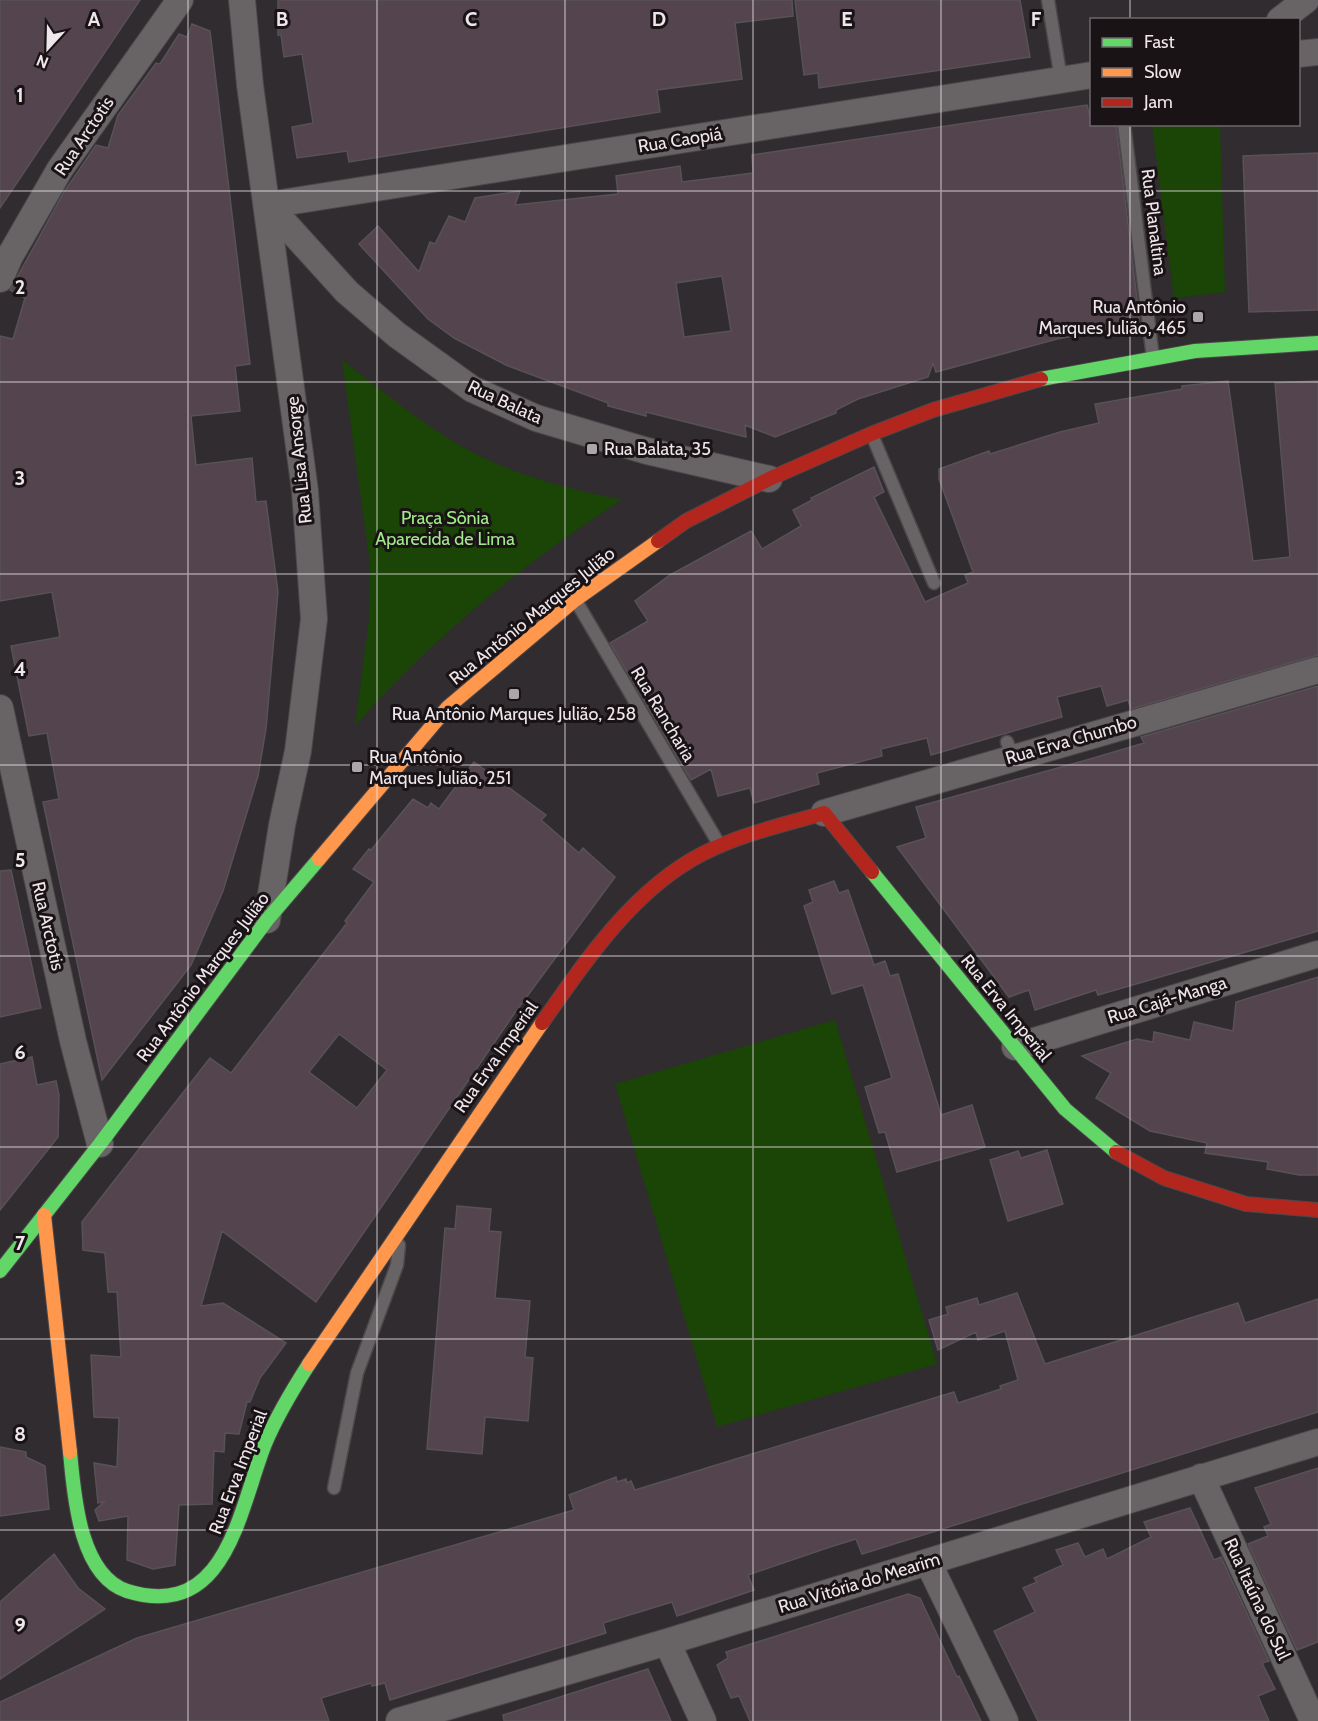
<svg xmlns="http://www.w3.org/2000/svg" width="1318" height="1721" font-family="Cabin,sans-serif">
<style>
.green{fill:#1a4506}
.building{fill:#54444e;stroke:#585256;stroke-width:1.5;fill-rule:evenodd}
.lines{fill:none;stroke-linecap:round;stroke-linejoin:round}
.lane-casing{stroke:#4c474a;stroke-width:15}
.street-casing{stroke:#4c474a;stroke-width:28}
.fast-casing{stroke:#4c474a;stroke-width:16}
.slow-casing{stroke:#4c474a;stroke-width:16}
.jam-casing{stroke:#4c474a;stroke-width:16}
.lane{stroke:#686466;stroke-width:12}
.street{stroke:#686466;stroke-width:26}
.fast{stroke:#63d668;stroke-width:14}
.slow{stroke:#ff974d;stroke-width:14}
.jam{stroke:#b3261e;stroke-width:14}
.grid{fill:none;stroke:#eee6ea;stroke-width:1.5;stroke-opacity:0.55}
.poi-dot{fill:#aca5a9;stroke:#191316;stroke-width:2}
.labels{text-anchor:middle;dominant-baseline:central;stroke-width:6;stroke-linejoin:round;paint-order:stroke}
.street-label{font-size:18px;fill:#eee6ea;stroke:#191316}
.poi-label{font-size:18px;fill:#eee6ea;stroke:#191316;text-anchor:start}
.park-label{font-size:18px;fill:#a0ea89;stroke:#191316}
.grid-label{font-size:20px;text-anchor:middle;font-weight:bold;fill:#eee6ea;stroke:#191316;stroke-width:6;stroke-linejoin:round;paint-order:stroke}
</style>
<rect width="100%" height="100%" fill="#312c2f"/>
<path class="green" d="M1152 125H1220L1225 292 1174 298Z
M342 360C388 395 433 434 486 459 525 478 579 491 622 500 523 563 433 638 355 726L369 620 370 564Z
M835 1020 937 1364 717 1427 615 1084Z"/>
<path class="building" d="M0 0H140L0 208Z
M278 0H792L793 16 735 23 742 79 657 90 660 112 349 162 347 151 297 158 292 127 313 123 302 54 284 57 281 35H278Z
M795 0H1020L1030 57 819 88 818 73 804 75Z
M192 24 210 31 250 364 235 366 240 411 191 416 196 465 252 458 256 502 266 501 278 592 266 729 258 776 223 891 191 965 102 1080 43 802 59 799 47 733 29 736 11 646 60 637 52 592 0 601V336L13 339 25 298 10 290 64 192 96 145 108 148 118 115 156 63 160 64 179 34 187 37Z
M1087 105 1092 124H1116L1140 324 1057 339 936 372 933 363 928 377 858 399 836 410V413L775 437 745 425 746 437 646 412V416L608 406V403L508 366 454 338 428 319 359 244 378 226 419 272 430 242 435 244 449 216 465 222 475 198 520 191 515 205 618 194 616 176 680 166 682 182 753 173 752 155ZM722 276 731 331 684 337 676 283Z
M1318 153V310L1249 312 1243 156Z
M1228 381 1253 561 1290 557 1275 383 1318 381V655L1131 709 1128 700 1107 706 1101 686 1057 697 1062 717 931 755 927 738 881 749 882 756 817 773 819 784 754 803 750 788 718 796 711 769 691 780 610 643 648 621 635 601 670 575 751 531 762 549 801 526 793 510 812 500 811 498 874 467 884 492 874 497 925 602 968 583 965 575 973 572 939 479V469L989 451 990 454 1060 432 1099 423 1095 404 1182 389V386Z
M1318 686V931L1098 995 1096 990 1035 1010 1029 990 1009 997 897 847 926 838 916 807 1090 759 1144 743 1141 737Z
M474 762 546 815 541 820 579 853 583 848 615 877 514 1014 316 1302 222 1231 201 1306 223 1303 286 1343 260 1378 250 1402H247L239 1434 225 1433 224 1452 214 1451 212 1504 179 1505 175 1565 153 1569 127 1560 128 1516 99 1521 95 1510 104 1502 98 1503 94 1463 117 1467 119 1418 94 1417 91 1355 121 1357 117 1292H108L105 1253 83 1250 82 1222 210 1058 231 1073 347 923 345 921 374 882 353 869 369 849 371 850 413 799 428 808 431 803 439 809ZM339 1034 387 1070 357 1108 309 1072Z
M11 870 41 1008 0 1017V871Z
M834 881 839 893 848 890 874 965 885 961 890 976 898 974 941 1115 972 1105 985 1147 897 1172 885 1132 879 1133 865 1087 892 1078 863 985 832 994 804 906 813 902 809 890Z
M1318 977V1175H1299L1267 1169 1268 1162 1205 1153 1207 1143 1150 1131 1096 1098 1111 1073 1082 1056 1137 1039 1153 1042 1154 1032 1190 1040 1194 1022 1233 1031 1236 1002Z
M32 1057 37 1085 56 1081 59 1095 58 1137 0 1210V1064Z
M1047 1150 1063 1204 1008 1221 990 1160 1018 1151 1021 1158Z
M457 1206 491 1209 489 1231 501 1232 495 1298 530 1301 525 1357 533 1358 528 1421 485 1417 482 1454 427 1449 445 1228 455 1229Z
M1017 1293 1045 1364 1238 1303 1245 1323 1318 1299V1412L862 1554 856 1539 830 1547 748 1575 754 1590 677 1616 672 1602 603 1623 606 1633 390 1700 385 1683 372 1686 371 1683 321 1698 329 1721H0V1702L137 1638 574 1510 569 1495 616 1477 617 1482 626 1479 627 1483 631 1481 635 1490 954 1392 958 1403 1001 1389 1000 1386 1018 1380 1005 1331 978 1340 976 1332 938 1350 929 1320 948 1314 946 1307 977 1298 979 1305Z
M0 1447 26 1452V1457L45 1466 49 1509 0 1516Z
M1318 1468V1642L1297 1650 1248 1544 1268 1536 1264 1527 1271 1524 1255 1488Z
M1190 1508 1214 1560 1221 1557 1269 1661 1262 1663 1275 1689 1258 1696 1269 1721H1038L994 1631 1035 1612 1023 1588 1037 1582 1034 1578 1063 1565 1056 1550 1078 1543 1085 1557 1103 1549 1107 1559 1151 1537 1144 1522Z
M54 1554 78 1588 105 1609 0 1679V1602Z
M908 1594 920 1598 957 1677 959 1676 981 1721H750L739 1696 731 1698 717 1665 728 1658 726 1652Z
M648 1669 671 1721H504L503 1715Z"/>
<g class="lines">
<g class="lane-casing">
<path id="lane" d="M1048 0 1061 79
M1124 124 1153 358
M872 435 934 583
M576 601 719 844
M1007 742 1013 757
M334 1488 357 1373 397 1265 399 1245"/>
</g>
<g class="street-casing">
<path id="street" d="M242 0 250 85 305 491 314 619 298 751 282 825 267 920
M1280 20 1306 0
M1298 54 1318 52
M268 205 1092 75
M268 205 347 292 397 335 472 389 536 418 647 451 769 479
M0 279 10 256 60 169 180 0
M0 708 73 1041 100 1144
M824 813 1318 670
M1015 1047 1318 954
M1201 1477 1313 1721
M928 1562 1005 1721
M667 1642 703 1721
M399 1721 667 1642 1318 1442"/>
</g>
<g class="fast-casing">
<path id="fast" d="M1041 379 1195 351 1318 343
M872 872 1065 1109 1116 1152
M0 1271 100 1144 267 920 319 859
M70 1452C74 1494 79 1575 127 1591 227 1622 239 1509 265 1444 277 1415 293 1389 309 1364"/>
</g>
<g class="slow-casing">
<path id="slow" d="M319 859 448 707 575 600 658 541
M44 1215 70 1452
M309 1364 542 1023"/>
</g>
<g class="jam-casing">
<path id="jam" d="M658 541 686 521 769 479 871 434 933 410 1041 379
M542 1023C585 961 634 889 702 854 741 834 783 825 824 813L872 872
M1116 1152 1164 1178 1246 1204 1318 1210"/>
</g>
<use href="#lane" class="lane"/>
<use href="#street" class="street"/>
<use href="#fast" class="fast"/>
<use href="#slow" class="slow"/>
<use href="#jam" class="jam"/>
</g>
<path class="grid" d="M188 0V1721M377 0V1721M565 0V1721M753 0V1721M941 0V1721M1130 0V20M1130 124V1721M0 191H1318M0 382H1318M0 574H1318M0 765H1318M0 956H1318M0 1147H1318M0 1339H1318M0 1530H1318"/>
<g class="poi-dot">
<rect x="1192" y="311" width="12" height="12" rx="3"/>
<rect x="586" y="443" width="12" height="12" rx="3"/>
<rect x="508" y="688" width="12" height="12" rx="3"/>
<rect x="351" y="761" width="12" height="12" rx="3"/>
</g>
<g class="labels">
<g class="street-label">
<text transform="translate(84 136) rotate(-56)">Rua Arctotis</text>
<text transform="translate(680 140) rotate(-9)">Rua Caopiá</text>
<text transform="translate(1154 222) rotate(83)">Rua Planaltina</text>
<text transform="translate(505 402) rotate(25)">Rua Balata</text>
<text transform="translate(299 460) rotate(-96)">Rua Lisa Ansorge</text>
<text transform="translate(532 616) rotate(-39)">Rua Antônio Marques Julião</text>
<text transform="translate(663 714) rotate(59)">Rua Rancharia</text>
<text transform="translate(1071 740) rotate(-16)">Rua Erva Chumbo</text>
<text transform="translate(48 926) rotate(77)">Rua Arctotis</text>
<text transform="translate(203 977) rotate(-53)">Rua Antônio Marques Julião</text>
<text transform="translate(1167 1000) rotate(-17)">Rua Cajá-Manga</text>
<text transform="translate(1006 1008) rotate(51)">Rua Erva Imperial</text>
<text transform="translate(496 1057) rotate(-55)">Rua Erva Imperial</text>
<text transform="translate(238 1472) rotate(-69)">Rua Erva Imperial</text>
<text transform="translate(859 1583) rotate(-17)">Rua Vitória do Mearim</text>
<text transform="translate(1257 1599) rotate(65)">Rua Itaúna do Sul</text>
</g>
<g class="poi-label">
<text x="1186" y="307" text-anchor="end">Rua Antônio<tspan x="1186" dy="21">Marques Julião, 465</tspan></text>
<text x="604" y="449">Rua Balata, 35</text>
<text x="514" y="714" text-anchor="middle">Rua Antônio Marques Julião, 258</text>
<text x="369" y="757">Rua Antônio<tspan x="369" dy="21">Marques Julião, 251</tspan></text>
</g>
<g class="park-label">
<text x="445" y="518">Praça Sônia<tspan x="445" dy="21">Aparecida de Lima</tspan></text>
</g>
</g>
<g class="grid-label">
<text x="94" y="26">A</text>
<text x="282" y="26">B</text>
<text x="471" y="26">C</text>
<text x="659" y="26">D</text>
<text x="847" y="26">E</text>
<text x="1036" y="26">F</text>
<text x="20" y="102">1</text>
<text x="20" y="294">2</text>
<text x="20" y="485">3</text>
<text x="20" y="676">4</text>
<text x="20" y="867">5</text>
<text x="20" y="1059">6</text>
<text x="20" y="1250">7</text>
<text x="20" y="1441">8</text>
<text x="20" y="1632">9</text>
</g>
<rect x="1090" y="18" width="210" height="108" fill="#191316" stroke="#6e676b" stroke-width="1.5"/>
<rect x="1102" y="38" width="30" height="9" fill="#63d668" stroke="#6e676b" stroke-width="1.5"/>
<text x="1144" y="48" font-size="18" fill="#eee6ea">Fast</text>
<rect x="1102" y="68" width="30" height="9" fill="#ff974d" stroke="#6e676b" stroke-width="1.5"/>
<text x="1144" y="78" font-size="18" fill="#eee6ea">Slow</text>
<rect x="1102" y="98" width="30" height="9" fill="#b3261e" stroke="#6e676b" stroke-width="1.5"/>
<text x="1144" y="108" font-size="18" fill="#eee6ea">Jam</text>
<g transform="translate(48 48) rotate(202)" stroke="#191316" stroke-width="4.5" paint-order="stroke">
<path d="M0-4.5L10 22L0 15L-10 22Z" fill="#eee6ea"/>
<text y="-9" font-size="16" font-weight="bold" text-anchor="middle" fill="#eee6ea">N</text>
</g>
</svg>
